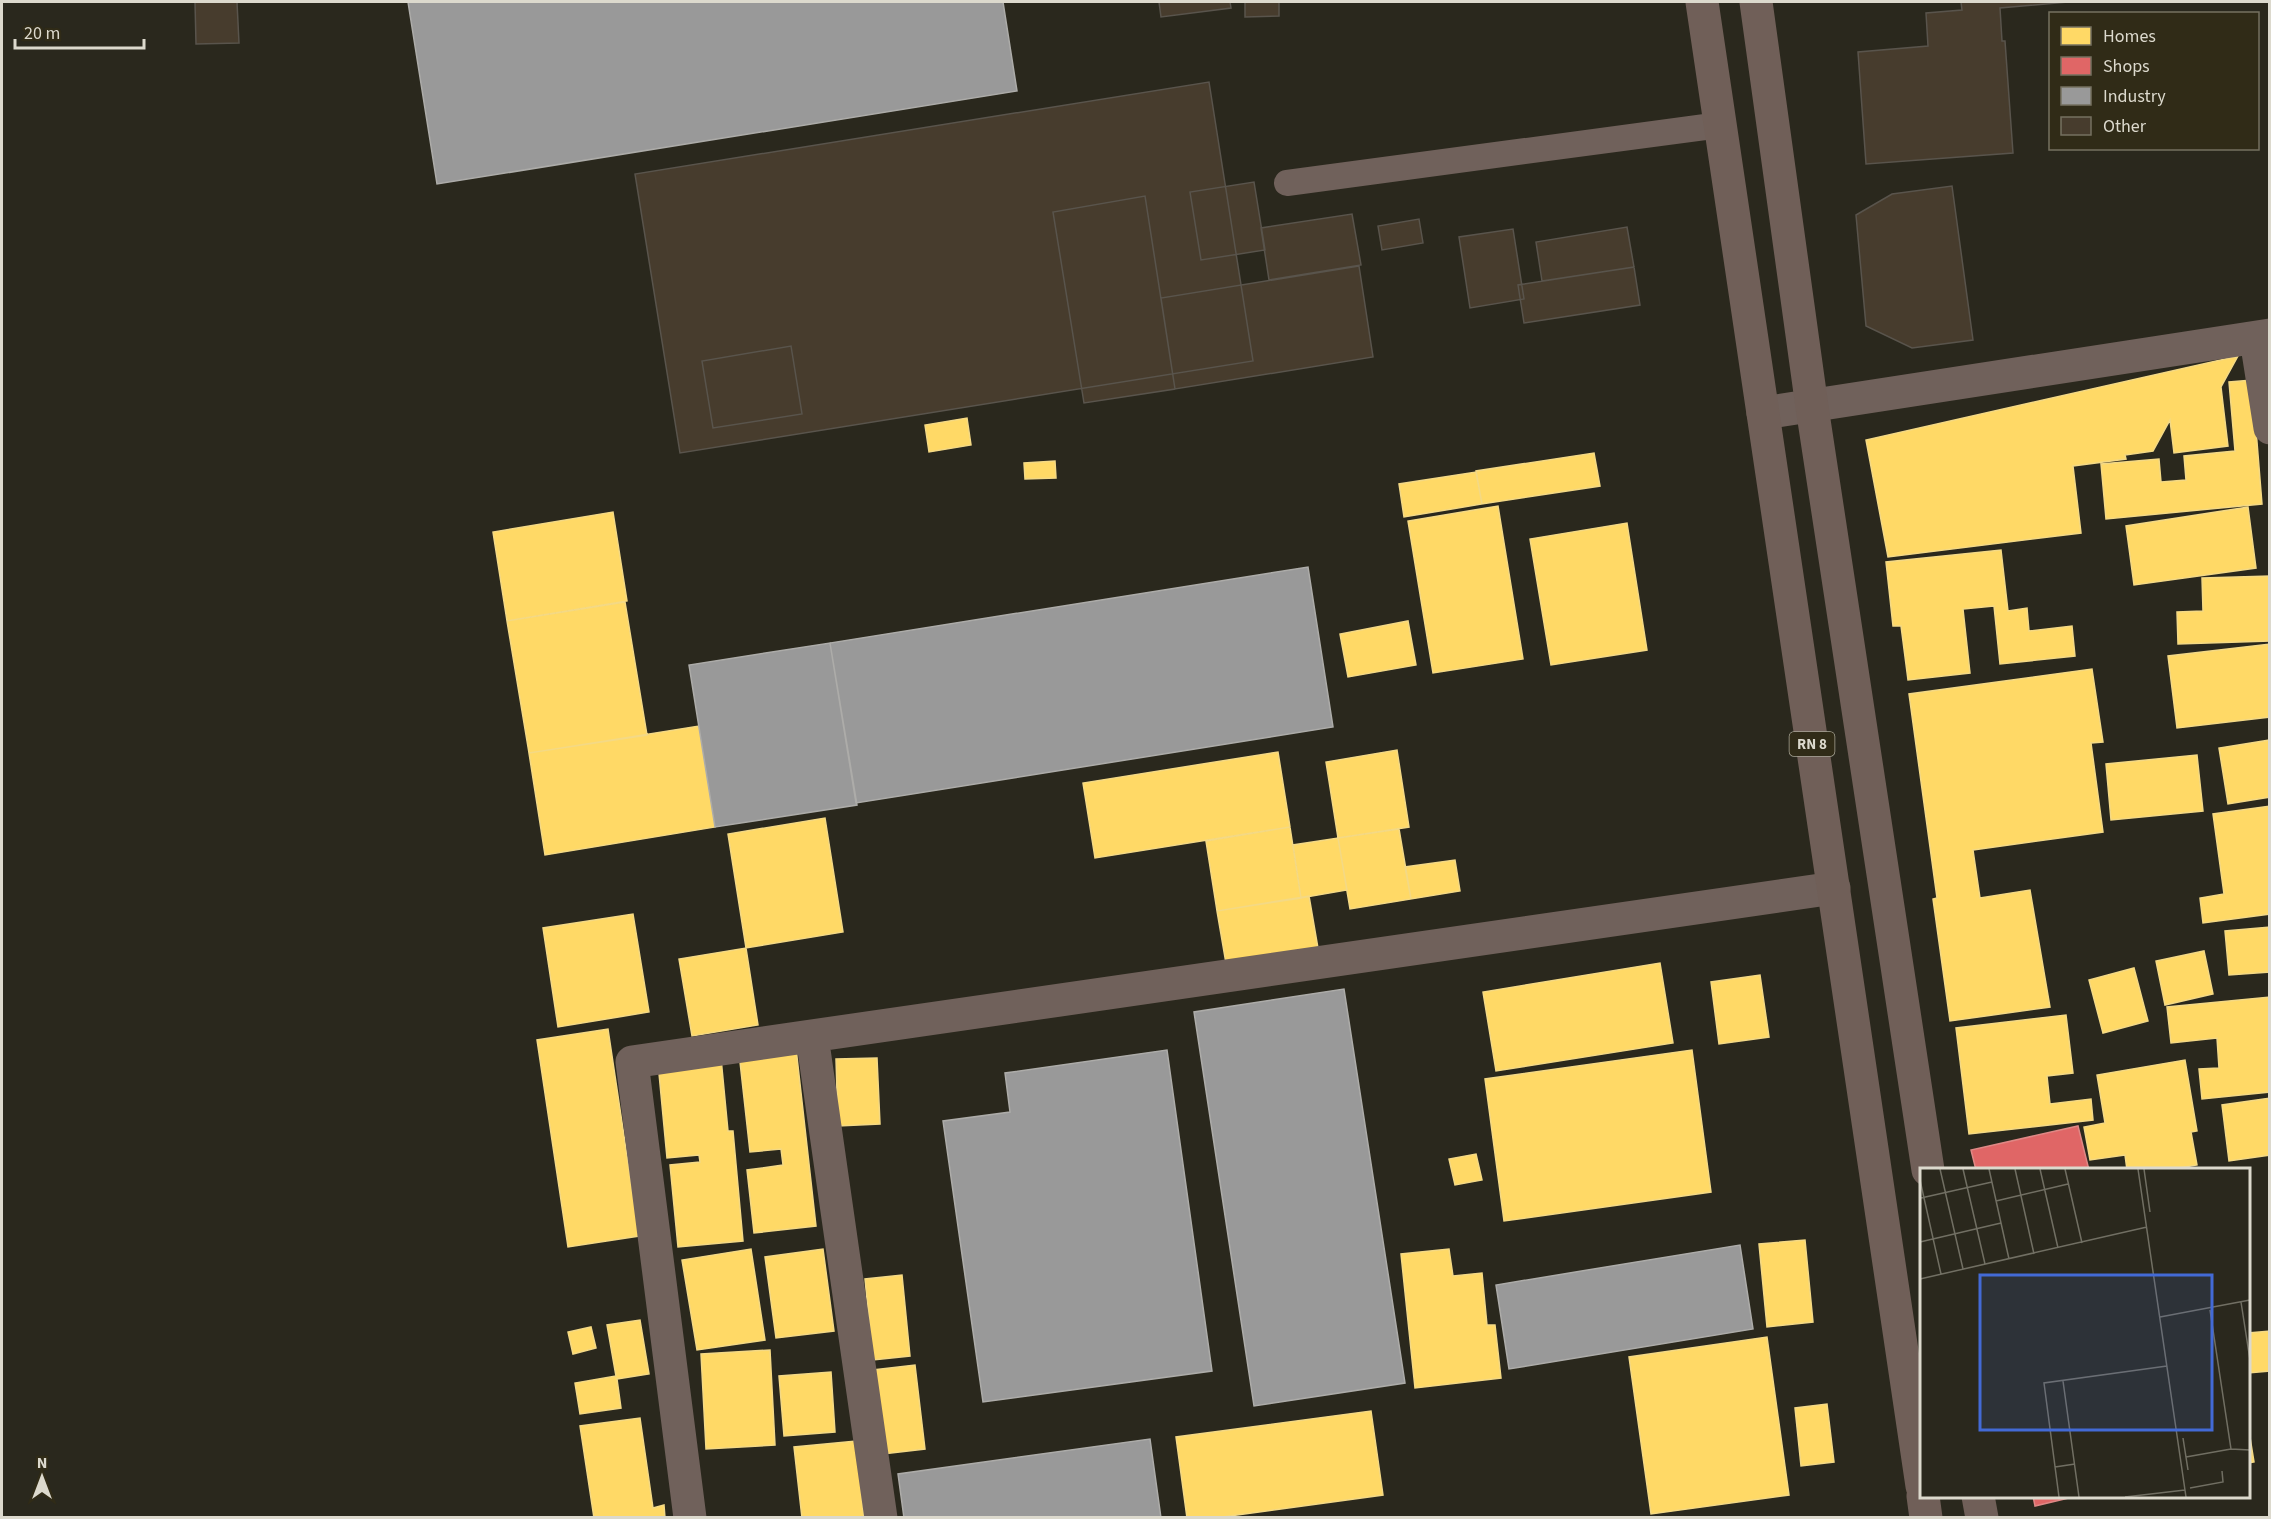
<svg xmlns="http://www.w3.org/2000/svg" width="2271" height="1519" font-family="'Source Sans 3',sans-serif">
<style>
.homes{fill:#ffd966;stroke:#f4d985;stroke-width:1.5}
.shops{fill:#e06666;stroke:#df8885;stroke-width:1.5}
.industry{fill:#999;stroke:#adaca9;stroke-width:1.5}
.building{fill:#473c2d;stroke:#59544c;stroke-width:1.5}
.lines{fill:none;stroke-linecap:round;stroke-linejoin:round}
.service{stroke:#70615b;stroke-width:26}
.minor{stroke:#70615b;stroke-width:33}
.primary{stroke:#705f58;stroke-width:33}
.labels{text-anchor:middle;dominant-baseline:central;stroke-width:6;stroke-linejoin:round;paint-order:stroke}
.shield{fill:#302b17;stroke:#a8a596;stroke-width:1.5}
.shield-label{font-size:15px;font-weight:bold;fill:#dcd9cd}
.inset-road{fill:none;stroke:#716f63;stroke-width:1.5}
.view{fill:#436ad6;fill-opacity:0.15;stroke:#436ad6;stroke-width:3}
.inset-edge{fill:none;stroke:#dcd9cd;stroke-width:3}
</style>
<rect width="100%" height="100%" fill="#2a281d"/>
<path class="homes" d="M2238 356 2221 387 2228 446 2174 453 2170 420 2153 451 2125 455 2126 459 2073 466 2081 533 1888 557 1866 440Z
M2252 380 2262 504 2106 519 2101 464 2159 459 2161 482 2186 480 2184 456 2235 451 2229 382Z
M967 418 971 445 929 452 925 425Z
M1594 453 1600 486 1482 504 1476 471Z
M1055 461 1056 478 1025 479 1024 463Z
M1476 472 1482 504 1404 517 1399 484Z
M1498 506 1523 659 1433 673 1408 521Z
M2248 507 2256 568 2134 585 2126 526Z
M613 512 627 601 507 621 493 532Z
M1627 523 1647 650 1551 665 1530 539Z
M2001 550 2008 611 2027 608 2029 631 2072 626 2075 656 2000 664 1994 606 1963 609 1970 673 1908 680 1901 626H1893L1886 562Z
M2270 576V641L2178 644 2177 612 2203 611 2202 578Z
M625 602 647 735 529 753 507 621Z
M1408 621 1416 665 1348 677 1340 634Z
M2270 644V717L2177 728 2168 656Z
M2092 669 2103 742 2091 743 2103 832 1973 850 1980 898 2030 890 2050 1007 1950 1021 1933 899 1937 898 1909 694Z
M699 726 715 827 545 855 529 753Z
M2270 740V797L2228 804 2219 748Z
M1397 750 1409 827 1338 838 1326 762Z
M1278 752 1290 827 1095 858 1083 783Z
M2197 755 2203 811 2111 820 2106 764Z
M2270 806V914L2203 923 2200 898 2224 894 2213 814Z
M825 818 843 932 746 948 728 834Z
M1290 827 1301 898 1217 911 1206 841Z
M1399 829 1411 899 1350 909 1338 838Z
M1338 838 1347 890 1301 898 1293 845Z
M1455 860 1460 891 1411 899 1405 867Z
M1309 896 1320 960 1228 975 1217 911Z
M633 914 649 1012 558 1027 543 928Z
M2270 927V972L2229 975 2225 931Z
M746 948 758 1025 692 1036 679 959Z
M2204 951 2213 994 2165 1005 2156 961Z
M1660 963 1673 1043 1496 1071 1483 992Z
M2134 968 2148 1021 2103 1033 2089 980Z
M1760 975 1769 1037 1719 1044 1711 982Z
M2270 997V1092L2202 1099 2199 1069 2219 1068 2217 1038 2171 1043 2167 1007Z
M2066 1015 2073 1073 2047 1076 2050 1104 2091 1099 2093 1120 1969 1134 1956 1028Z
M608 1029 639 1236 568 1247 537 1040Z
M796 1048 816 1226 754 1233 747 1170 783 1165 781 1149 750 1152 739 1053Z
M1692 1050 1711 1192 1504 1221 1485 1079Z
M721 1058 728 1131H733L743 1241 678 1247 670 1165 700 1162 699 1155 667 1158 658 1063Z
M877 1058 880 1124 838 1126 836 1059Z
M2185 1060 2197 1131 2191 1132 2197 1165 2168 1170H2127L2125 1155 2090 1160 2084 1127 2105 1123 2097 1075Z
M2270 1098V1155L2229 1161 2222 1105Z
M1476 1154 1482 1180 1455 1185 1449 1159Z
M1805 1240 1813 1322 1767 1327 1759 1244Z
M751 1249 765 1340 697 1350 682 1260Z
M823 1249 834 1331 776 1338 765 1257Z
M1449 1249 1453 1276 1482 1273 1487 1325H1495L1501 1378 1415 1388 1401 1254Z
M902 1275 910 1356 873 1360 865 1279Z
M640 1320 649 1374 617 1379 621 1408 580 1414 575 1383 616 1376 607 1325Z
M591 1327 596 1348 573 1354 568 1332Z
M2270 1331V1371L2248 1373V1333Z
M1767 1337 1789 1495 1651 1514 1629 1357Z
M770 1350 775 1445 706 1449 701 1354Z
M915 1365 925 1449 883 1454 873 1370Z
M831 1372 835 1432 784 1436 779 1376Z
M1827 1404 1834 1462 1801 1466 1795 1408Z
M1371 1411 1383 1495 1215 1518H1187L1176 1437Z
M640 1418 653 1508 664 1505 665 1518H594L580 1426Z
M2248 1425 2254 1462 2248 1463Z
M856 1441 864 1518H802L794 1447Z"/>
<path class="shops" d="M2078 1126 2089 1170H1976L1971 1150Z
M2033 1496H2077L2035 1506Z"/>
<path class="industry" d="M408 2H1003L1017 91 437 184Z
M1308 567 1333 727 856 803 830 643Z
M830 643 857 805 715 827 689 665Z
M1344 989 1405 1383 1254 1406 1194 1012Z
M1167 1050 1212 1371 983 1402 943 1121 1010 1112 1005 1073Z
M1740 1245 1753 1329 1509 1369 1496 1285Z
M1150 1439 1161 1518H904L898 1474Z"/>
<path class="building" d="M195 2H237L239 43 196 44Z
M1159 2H1230L1231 8 1161 17Z
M1245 2H1279V16L1245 17Z
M1961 2H2068L2000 8 2002 41H2005L2013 153 1866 164 1858 52 1928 46 1926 13 1962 10Z
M1209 82 1253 361 680 453 635 174Z
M1254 182 1265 250 1201 260 1190 192Z
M1952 186 1973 340 1912 348 1866 326 1856 215 1892 194Z
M1145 196 1175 389 1084 403 1053 212Z
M1352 214 1361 265 1269 280 1261 228Z
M1419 219 1423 243 1382 250 1378 226Z
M1627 227 1634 267 1542 281 1536 242Z
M1513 229 1524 299 1470 308 1459 237Z
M1359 266 1373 357 1175 389 1161 298Z
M1634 267 1640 305 1524 323 1518 285Z
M791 346 802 414 713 428 702 361Z"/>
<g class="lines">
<path class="service" d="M1287 183 1720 125"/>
<path class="minor" d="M2256 339 2270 428
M1763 413 2270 335
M812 1036 881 1518
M690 1518 632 1062 1834 888"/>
<path class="primary" d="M1702 2 1922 1486
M1756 2 1812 407 1928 1170
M1923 1496 1926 1518
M1978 1496 1982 1518"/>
</g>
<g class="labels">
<rect class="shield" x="1789.5" y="732" width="45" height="24" rx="4.5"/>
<g class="shield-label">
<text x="1812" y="744">RN 8</text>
</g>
</g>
<g transform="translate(1920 1168)">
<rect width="330" height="330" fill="#2a281d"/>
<path class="inset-road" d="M20 1 43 101M43 1 65 96M69 1 89 91M95 1 114 86M120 1 138 80M145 1 162 75M218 1 266 329M224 1 230 44M0 12 21 106M1 30 72 14M76 33 148 16M0 74 81 55M0 111 227 59M321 134 330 192M290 142 311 281 330 282M240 149 330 132M143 213 159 329M263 270 268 302M266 289 311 281M135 299 155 296M270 320 303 314 302 303M139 329 124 215 247 198M205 329 265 322"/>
<path class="view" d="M60 107H292V262H60Z"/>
<rect width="330" height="330" class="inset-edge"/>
</g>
<rect width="2271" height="1519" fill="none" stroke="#dcd9cd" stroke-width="6"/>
<rect x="2049" y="12" width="210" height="138" fill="#302b17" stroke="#757160" stroke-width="1.5"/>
<rect x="2061" y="27" width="30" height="18" fill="#ffd966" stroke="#757160" stroke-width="1.5"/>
<text x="2103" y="42" font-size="18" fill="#dcd9cd">Homes</text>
<rect x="2061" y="57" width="30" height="18" fill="#e06666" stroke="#757160" stroke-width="1.5"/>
<text x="2103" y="72" font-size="18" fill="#dcd9cd">Shops</text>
<rect x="2061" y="87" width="30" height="18" fill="#999999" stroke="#757160" stroke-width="1.5"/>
<text x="2103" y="102" font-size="18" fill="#dcd9cd">Industry</text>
<rect x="2061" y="117" width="30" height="18" fill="#473c2d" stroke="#757160" stroke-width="1.5"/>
<text x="2103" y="132" font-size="18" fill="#dcd9cd">Other</text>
<g transform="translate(42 1477)" stroke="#302b17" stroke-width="4.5" paint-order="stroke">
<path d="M0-4.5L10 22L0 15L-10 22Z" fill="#dcd9cd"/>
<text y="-9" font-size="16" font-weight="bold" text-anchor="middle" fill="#dcd9cd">N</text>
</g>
<path d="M15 39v9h129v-9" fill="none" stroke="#dcd9cd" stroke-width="3"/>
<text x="24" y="39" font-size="18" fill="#dcd9cd" stroke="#302b17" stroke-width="4.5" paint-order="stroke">20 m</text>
</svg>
